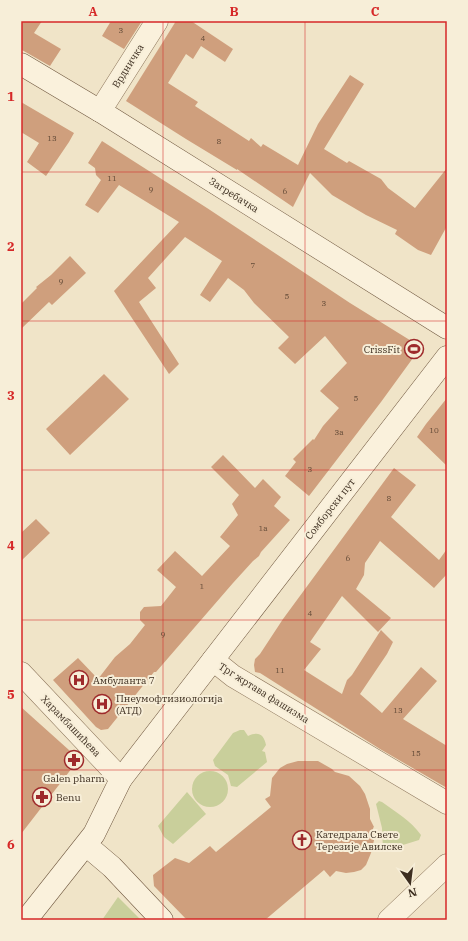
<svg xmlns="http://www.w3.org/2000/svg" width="468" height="941" font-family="'IBM Plex Serif',serif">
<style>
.green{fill:#c9cf9b}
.building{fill:#cf9f7d}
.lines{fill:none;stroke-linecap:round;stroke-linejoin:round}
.street-casing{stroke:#8d765c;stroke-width:23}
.secondary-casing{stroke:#6f573f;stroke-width:23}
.street{stroke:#faf1dc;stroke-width:22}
.secondary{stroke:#faf1dc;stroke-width:22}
.grid{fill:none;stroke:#d62828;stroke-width:1;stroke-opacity:0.55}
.labels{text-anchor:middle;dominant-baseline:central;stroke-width:4;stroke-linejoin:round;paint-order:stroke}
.number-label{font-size:8px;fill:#624a37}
.street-label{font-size:10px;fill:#3d2e20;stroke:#f7eed8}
.poi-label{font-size:10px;fill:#3d2e20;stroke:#f7eed8;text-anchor:start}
.neatline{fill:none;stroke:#d62828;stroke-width:1.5}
.grid-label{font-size:13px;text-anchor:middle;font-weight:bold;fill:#d62828}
</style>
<rect width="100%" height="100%" fill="#f0e4c8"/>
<path class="green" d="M240 730H244L248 736C258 731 264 734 266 745L262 751 265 752 267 762 237 787 231 786 228 775 215 766 213 760 233 733Z
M192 789a18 18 0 1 1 36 0a18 18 0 1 1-36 0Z
M187 792 206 814 173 844 164 837 158 826Z
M379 801 382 802C396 812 411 821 421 835L419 840 390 849 383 850 382 828 376 804Z
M118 897 141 920H102Z"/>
<path class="building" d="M21 21H42L34 33 61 49 50 66 22 50 21 51Z
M111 21H142L124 49 102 36Z
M176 21H191L233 49 225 62 201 46 193 59 186 54 168 83 198 102 195 106 249 141 251 138 261 147 263 144 298 165 318 124 350 75 364 84 324 149 347 163 349 161 381 179 388 188 415 208 447 168V226L431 255 418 250 395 234 397 230 366 215 332 195 310 173 293 207 237 169V170L186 139 126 101Z
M21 102 74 133 69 142 46 176 27 162 39 143 21 132Z
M102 141 207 208 350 303 421 347 381 402 309 496 285 476 296 462 293 459 313 439 314 440 323 426 339 408 320 391 347 363 325 336 295 364 278 348 289 337 254 303 244 290 228 278 210 302 200 295 222 261 185 237 148 278 156 288 139 302 179 364 169 374 114 291 179 222 119 185 98 213 85 205 101 180 96 175 95 168 88 163Z
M70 256 86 273 52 305 49 302 21 329V304L37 288 36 287 51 275Z
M104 374 129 399 70 455 46 429Z
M447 398V466L417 437 426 424Z
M223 455 255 488 263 479 281 497 274 506 290 520 261 552 259 556 253 561 233 583 156 672H154L108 729 101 730 96 727 53 680 78 658 98 679 115 657 130 644 145 625 140 620V612L144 607 161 606 176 587 157 570 175 551 202 576 230 546 220 537 238 515 232 504 239 495 211 467Z
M394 468 416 485 391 517 439 560 447 549V574L434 588 380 541 365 563 364 575 356 589 391 618 378 632 342 596 310 642 321 649 304 670 342 694 347 680 352 675 381 630 393 642 387 654 360 694 382 713 421 667 437 681 403 719 447 746V788L380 749 260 673 255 672 254 665 255 659 260 654 283 619Z
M36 519 50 533 21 561V533Z
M21 707 79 759 21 834Z
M298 761H318L332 769 335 772 349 776 360 786 365 794 370 809V819L374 827 373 828 375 836 371 853 366 865 361 870 354 872 346 873 336 871 330 877 324 870 265 920H187L154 886 153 875 175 858 189 863 210 846 216 852 271 807 265 799 270 796 272 778 280 768 287 764Z"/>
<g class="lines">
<g class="street-casing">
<path id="street" d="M100 111 157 21
M213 660 233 676 447 803
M21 673 121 779
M389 920 447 865"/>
</g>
<g class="secondary-casing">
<path id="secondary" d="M21 64 100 111 447 328
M86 845 112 867 162 920
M26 920 94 834 121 779 447 357"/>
</g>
<use href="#street" class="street"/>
<use href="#secondary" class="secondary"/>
</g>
<path class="grid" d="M163 21V920M305 21V920M21 172H447M21 321H447M21 470H447M21 620H447M21 770H447"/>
<defs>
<g id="stadium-ring" transform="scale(1)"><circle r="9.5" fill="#f7eed8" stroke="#9e2a2b" stroke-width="1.5"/><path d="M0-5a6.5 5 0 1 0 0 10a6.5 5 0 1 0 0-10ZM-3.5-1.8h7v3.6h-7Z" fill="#9e2a2b"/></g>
<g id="hospital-ring" transform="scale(1)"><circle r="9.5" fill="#f7eed8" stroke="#9e2a2b" stroke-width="1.5"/><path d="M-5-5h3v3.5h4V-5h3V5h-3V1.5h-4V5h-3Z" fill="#9e2a2b"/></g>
<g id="pharmacy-ring" transform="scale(1)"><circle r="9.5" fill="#f7eed8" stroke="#9e2a2b" stroke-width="1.5"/><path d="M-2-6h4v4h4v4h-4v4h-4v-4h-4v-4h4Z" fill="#9e2a2b"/></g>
<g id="church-ring" transform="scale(1)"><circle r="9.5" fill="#f7eed8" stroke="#9e2a2b" stroke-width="1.5"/><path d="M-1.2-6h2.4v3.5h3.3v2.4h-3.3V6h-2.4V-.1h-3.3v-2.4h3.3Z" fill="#9e2a2b"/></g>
</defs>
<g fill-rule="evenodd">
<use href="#stadium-ring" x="414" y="349"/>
<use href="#hospital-ring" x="79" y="680"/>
<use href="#hospital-ring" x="102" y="704"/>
<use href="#pharmacy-ring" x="74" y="760"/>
<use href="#pharmacy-ring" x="42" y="797"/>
<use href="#church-ring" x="302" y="840"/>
</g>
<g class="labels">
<g class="number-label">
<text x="121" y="30">3</text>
<text x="203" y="38">4</text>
<text x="52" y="138">13</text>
<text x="219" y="141">8</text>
<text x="112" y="178">11</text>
<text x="151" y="189">9</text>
<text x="285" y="191">6</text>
<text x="253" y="265">7</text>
<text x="61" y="281">9</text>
<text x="287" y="296">5</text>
<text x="324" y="303">3</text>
<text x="356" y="398">5</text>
<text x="434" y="430">10</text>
<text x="339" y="432">3a</text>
<text x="310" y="469">3</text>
<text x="389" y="498">8</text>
<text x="263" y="528">1a</text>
<text x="348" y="558">6</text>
<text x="202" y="586">1</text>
<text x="310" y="613">4</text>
<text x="163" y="634">9</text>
<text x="280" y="670">11</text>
<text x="398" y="710">13</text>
<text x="416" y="753">15</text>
</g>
<g class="street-label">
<text transform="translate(128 66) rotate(-58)">Врдничка</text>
<text transform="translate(234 195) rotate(32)">Загребачка</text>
<text transform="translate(330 509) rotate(-52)">Сомборски пут</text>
<text transform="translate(264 693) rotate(32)">Трг жртава фашизма</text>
<text transform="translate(71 726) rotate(46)">Харамбашићева</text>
</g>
<g class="poi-label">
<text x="400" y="349" text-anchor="end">CrissFit</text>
<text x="93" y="680">Амбуланта 7</text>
<text x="116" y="698">Пнеумофтизиологија<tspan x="116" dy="12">(АТД)</tspan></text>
<text x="74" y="778" text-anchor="middle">Galen pharm</text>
<text x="56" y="797">Benu</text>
<text x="316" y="834">Катедрала Свете<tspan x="316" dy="12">Терезије Авилске</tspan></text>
</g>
</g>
<rect width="468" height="941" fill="none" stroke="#f7eed8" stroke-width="44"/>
<g transform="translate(410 883) rotate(166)" stroke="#f7eed8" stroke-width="3" paint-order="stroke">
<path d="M0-3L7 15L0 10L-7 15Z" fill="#3d2e20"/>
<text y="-6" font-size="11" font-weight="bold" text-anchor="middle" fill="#3d2e20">N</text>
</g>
<rect x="22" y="22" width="424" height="897" class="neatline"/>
<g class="grid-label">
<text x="93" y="16">A</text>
<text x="234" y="16">B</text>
<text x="375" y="16">C</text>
<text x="11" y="101">1</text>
<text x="11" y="251">2</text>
<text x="11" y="400">3</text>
<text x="11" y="550">4</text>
<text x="11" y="699">5</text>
<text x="11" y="849">6</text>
</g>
</svg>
